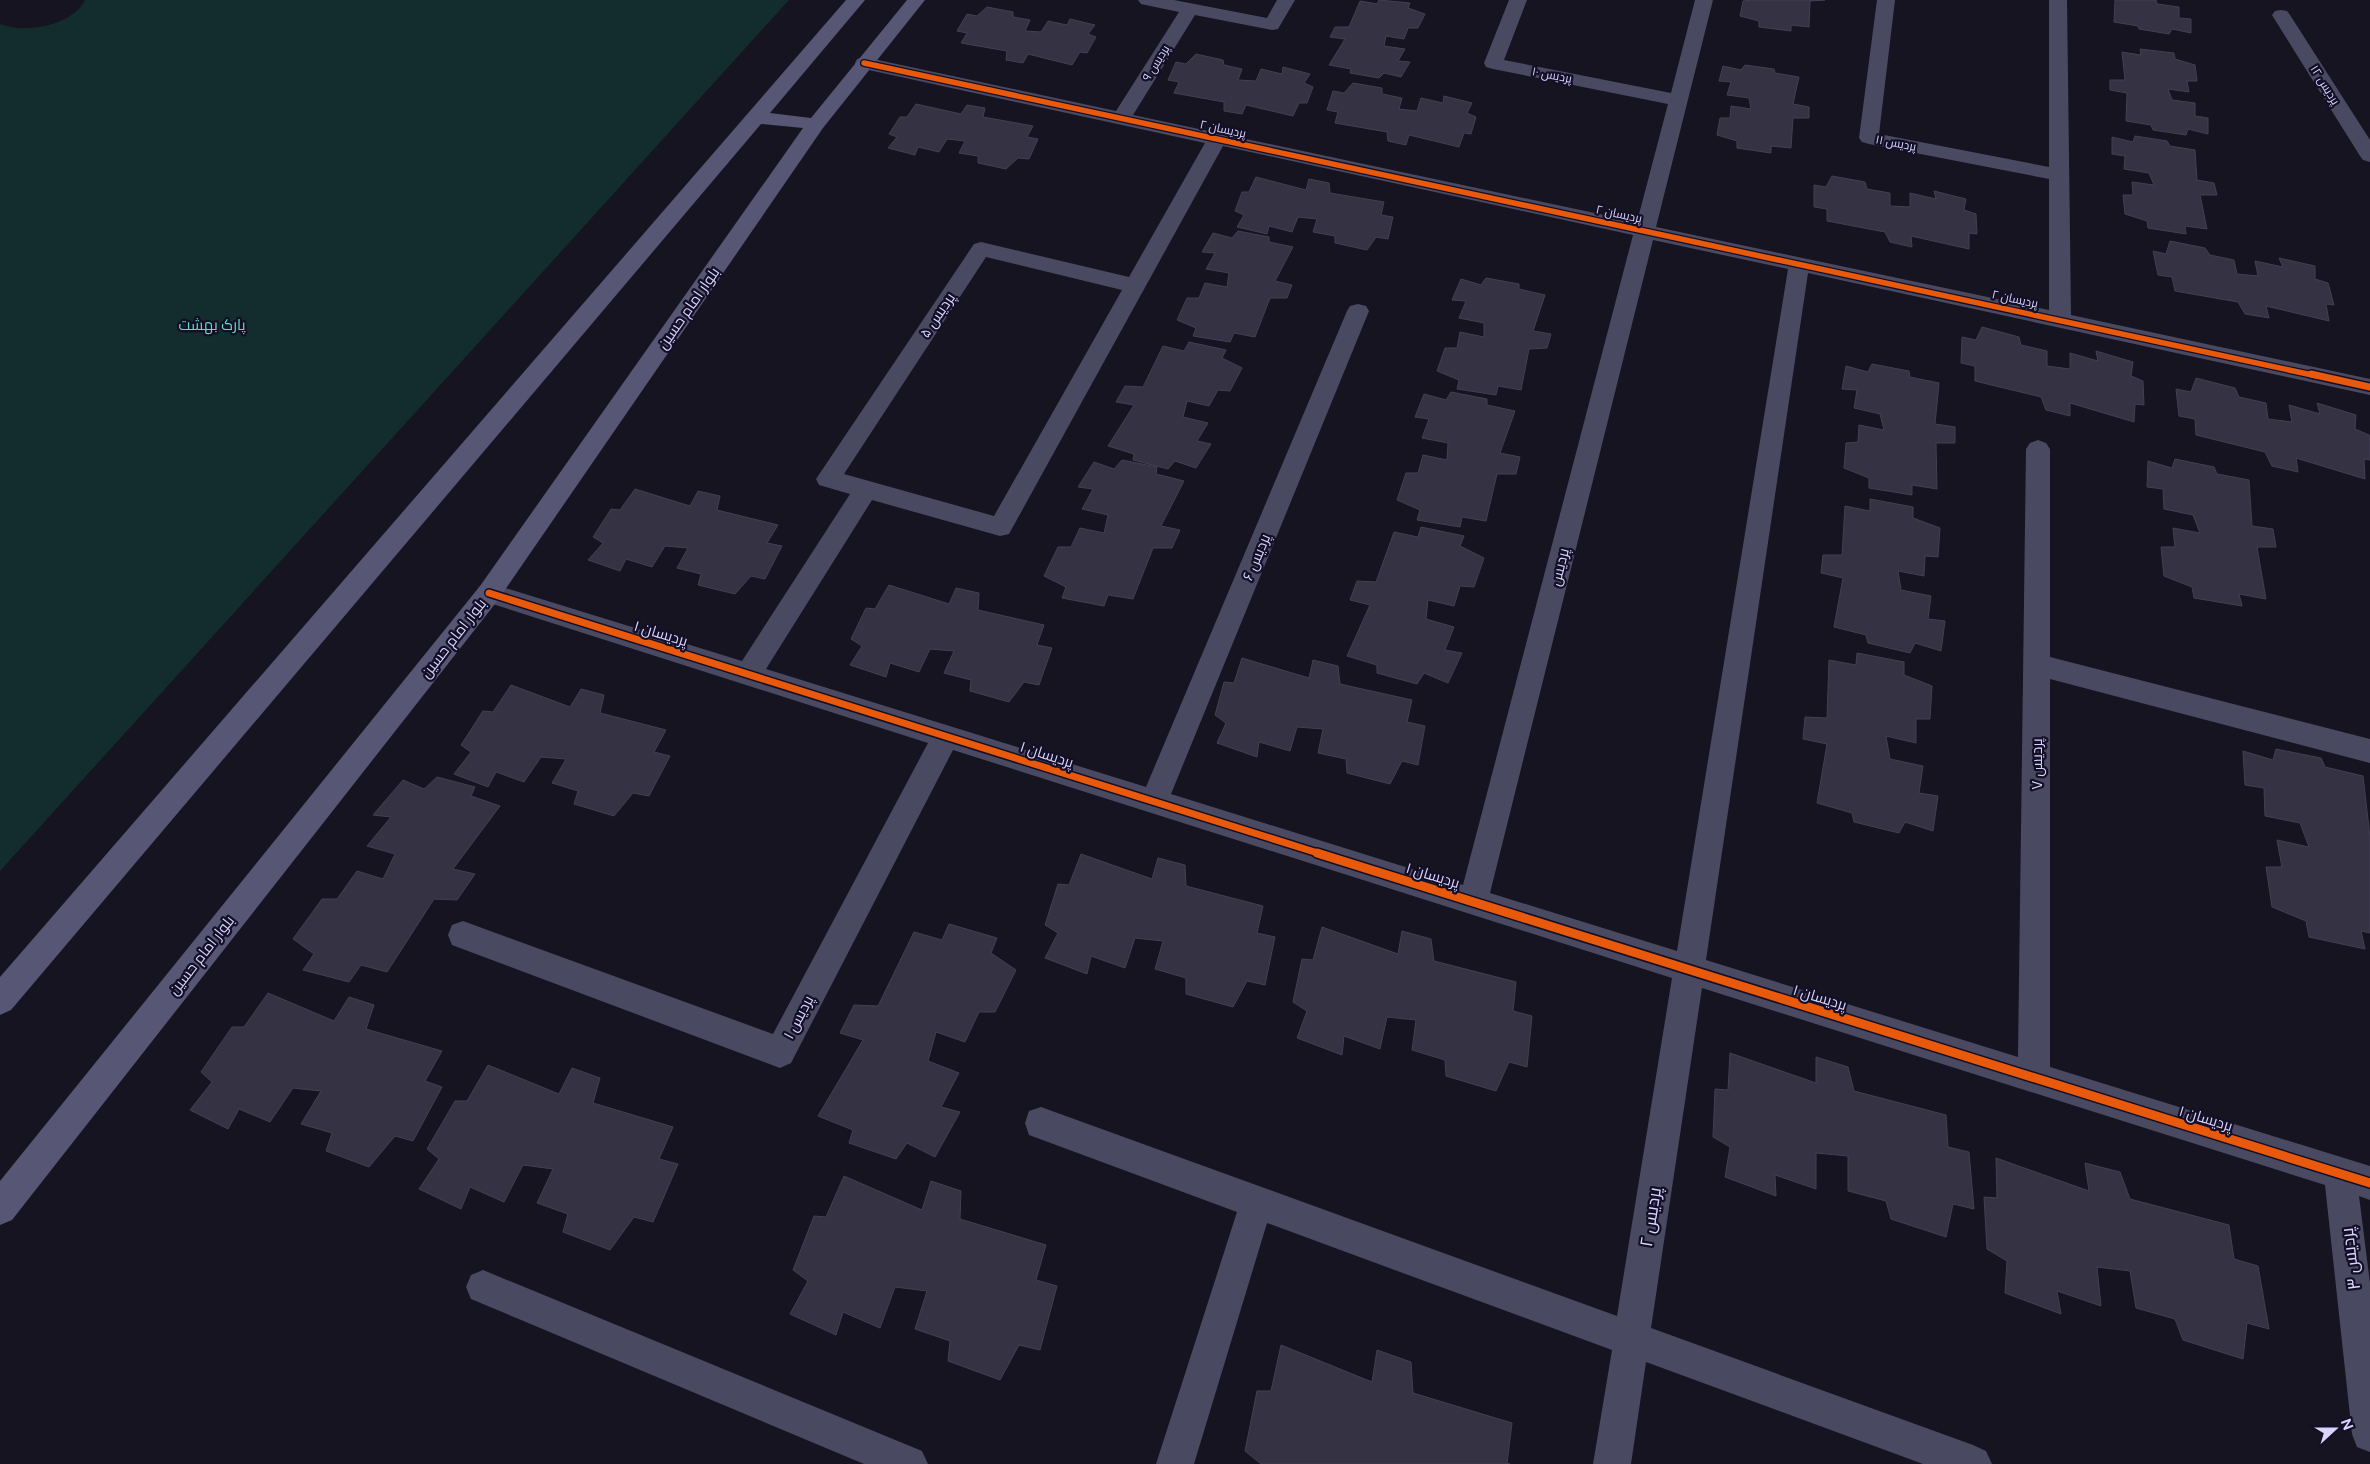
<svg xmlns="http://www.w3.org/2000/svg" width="2370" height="1464" font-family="'Public Sans',Cairo,sans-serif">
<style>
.green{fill:#132c2d}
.building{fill:#343243;stroke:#433f54}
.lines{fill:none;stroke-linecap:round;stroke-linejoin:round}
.minor{fill:#4a4962;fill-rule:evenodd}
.secondary{fill:#575674;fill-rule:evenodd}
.cycleway-far2-casing{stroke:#130f26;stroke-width:8}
.cycleway-far1-casing{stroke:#130f26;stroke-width:10}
.cycleway-casing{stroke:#130f26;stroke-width:12}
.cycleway-far2{stroke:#e8590c;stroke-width:5.5}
.cycleway-far1{stroke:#e8590c;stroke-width:7}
.cycleway{stroke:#e8590c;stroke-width:9}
.labels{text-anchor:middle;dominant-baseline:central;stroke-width:4.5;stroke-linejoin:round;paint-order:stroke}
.far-street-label{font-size:12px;fill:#d9d4ff;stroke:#130f26}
.street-label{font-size:15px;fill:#d9d4ff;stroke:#130f26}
.park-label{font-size:15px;fill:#5fe0c0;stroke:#130f26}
.near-street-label{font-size:18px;fill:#d9d4ff;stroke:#130f26}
</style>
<rect width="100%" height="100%" fill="#161421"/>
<path class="green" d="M85 0H789L0 871V24C23 34 73 26 85 0Z"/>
<path class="building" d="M1379 0 1410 3 1408 8 1425 14 1418 28H1408L1404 39 1386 36 1384 46 1405 49 1398 61 1410 62 1401 77 1384 73 1379 78 1350 73 1351 69 1329 65 1345 39 1330 37 1335 27H1349L1360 1 1377 4Z
M1753 0H1825L1810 1 1809 27 1791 25V31L1759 27V21L1740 16 1743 1Z
M2115 0H2156L2157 4 2179 7V18L2191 19V33L2172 29 2169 34 2139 29 2138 26 2114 22Z
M987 7 1013 12V17L1030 20 1025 31 1041 32 1048 21 1067 25 1070 19 1095 25 1088 34 1096 37 1087 53 1080 52 1072 65 1028 54 1023 63 1006 60 1007 51 961 43 967 33 957 31 967 14 977 16Z
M2140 49 2174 53 2175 59 2195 65 2197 81H2187L2189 92 2168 89 2172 100 2195 103V116L2208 118V134L2188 129 2186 135 2153 130 2151 125 2126 121 2127 93 2110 90V80H2125L2122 52 2141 55Z
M1196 54 1223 60 1224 65 1242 69 1238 80 1256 81 1261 69 1282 74 1283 67 1310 74 1304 83 1313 87 1307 103H1299L1293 116 1246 105 1242 114 1224 111V102L1174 93 1179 82 1168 80 1176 62 1186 64Z
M1745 65 1774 69 1775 73 1799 77 1793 104 1809 107V118H1793L1791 148 1771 146V153L1737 148V141L1717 135 1720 118H1730L1731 106 1751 109 1749 98 1727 95 1731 82 1719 81 1723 66 1741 70Z
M1353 83 1382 88V94L1402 98 1399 109 1417 111 1421 98 1443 103 1444 96 1472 103 1467 113 1476 117 1471 134 1464 133 1459 147 1409 135 1406 145 1388 141 1387 132 1335 123 1338 112 1327 110 1333 91 1344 93Z
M916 104 961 114 967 105 985 108 983 117 1033 126 1027 137 1038 139 1029 159 1018 158 1006 169 978 163V156L959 153 965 141 947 139 939 152 918 147 915 155 888 148 897 137 889 134 900 117H907Z
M2135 136 2167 141 2170 146 2195 150 2197 180 2214 183 2217 195H2200L2207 229 2185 226 2186 234 2148 228 2147 221 2125 214 2123 195H2133L2132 182 2154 185 2149 173 2124 169 2125 156 2112 154V137L2133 142Z
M1832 176 1865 182 1867 189 1890 193V206L1910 207V193L1936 199 1934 191 1966 199 1964 210 1976 214 1977 234 1969 233V249L1911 236 1912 247 1890 242 1885 232 1827 221V209L1814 207V185L1826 187Z
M1256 177 1306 190 1309 179 1329 183 1330 193 1384 202 1381 215 1393 217 1388 239 1376 237 1367 250 1335 243V236L1313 232 1317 219 1298 217 1292 232 1269 226 1267 234 1237 227 1244 215 1235 211 1242 192H1249Z
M1238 231 1269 237V242L1293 247 1275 281 1292 285 1287 298H1270L1255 337 1234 333 1230 342 1193 336 1196 328 1177 320 1187 298H1199L1205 283 1227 287 1229 273 1206 269 1215 253 1202 252 1213 233 1232 238Z
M2170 241 2205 248 2210 255 2234 260 2237 274 2258 276 2255 261 2283 267 2279 258 2315 266V279L2328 283 2334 305 2326 304 2329 321 2266 306 2269 318 2245 314 2238 302 2175 291 2172 277 2158 275 2153 251 2166 254Z
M1486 278 1519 284V289L1545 295 1533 331 1551 334 1547 348 1529 349 1521 390 1498 386 1496 395 1457 389 1459 380 1437 371 1445 348H1457L1460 332 1484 337V323L1459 318 1466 301 1452 300 1461 279 1481 285Z
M1982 327 2019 337 2021 345 2047 351V366L2070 369V353L2098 361 2096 351 2133 362 2131 376 2143 381 2144 405 2135 404 2134 422 2070 403V416L2046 410 2041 397 1975 381V366L1961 363 1962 337 1976 340Z
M1189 342 1226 350 1222 358 1242 368 1230 391 1218 390 1209 406 1187 401 1183 417 1208 423 1197 441 1211 444 1196 468 1175 461 1168 469 1133 460 1134 454 1108 446 1134 405 1116 402 1125 386 1143 387 1163 346 1184 351Z
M1872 364 1909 371 1910 377 1939 383 1935 424 1955 427V443H1936L1937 489 1912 485V495L1869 488V478L1844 468 1846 443 1858 442 1859 425 1884 430 1880 414 1854 408 1857 390 1842 389 1846 366 1868 372Z
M2196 378 2235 388 2239 397 2266 403 2268 419 2292 422 2289 405 2320 414 2317 403 2356 415 2355 429 2369 435 2370 443V460L2364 459 2365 479 2296 458 2298 472 2272 466 2265 452 2196 435 2195 419 2179 416 2176 389 2191 392Z
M1451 392 1487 399V405L1515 411 1500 453 1520 457 1516 474H1497L1486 521 1462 517 1460 527 1417 520 1420 510 1397 500 1406 473H1418L1423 455 1447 460 1448 443 1422 438 1429 419 1415 417 1424 394 1446 400Z
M2175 459 2214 467 2217 474 2249 480 2252 526 2273 529 2276 547H2257L2266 599 2239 594 2242 606 2194 598 2192 587 2164 576 2161 547H2175L2173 528 2200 533 2193 515 2164 509 2163 489 2147 487 2148 461 2172 468Z
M1122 460 1157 467 1156 474 1184 481 1161 526 1180 530 1172 548H1153L1133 599 1108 595 1104 606 1062 598 1066 587 1044 576 1058 547H1071L1080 528 1104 533 1108 515 1082 509 1093 489 1078 487 1094 462 1114 469Z
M635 489 690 506 698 491 720 496 717 510 778 525 767 543 782 546 765 579 751 576 735 594 698 585 701 574 677 568 688 548 665 546 652 567 626 559 620 571 588 560 603 543 593 537 611 509 620 510Z
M1870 499 1913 507V518L1940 528 1938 557 1925 556 1924 576 1898 571 1901 590 1931 596 1928 619 1945 621 1941 651 1915 643 1910 653 1868 643 1866 635 1834 627 1843 578 1821 573 1823 555H1842L1845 506 1870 511Z
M1421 527 1464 536 1460 546 1484 558 1474 587 1460 586 1454 606 1428 600 1426 619 1454 627 1445 650 1462 653 1448 683 1424 673 1417 684 1377 673V665L1347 656 1370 605 1350 600 1357 581 1376 582 1394 532 1418 537Z
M889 585 949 604 956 588 979 593 978 610 1044 625 1037 645 1052 648 1039 685 1024 682 1009 702 970 691 971 680 944 673 954 651 930 649 919 672 890 663 886 677 850 665 862 646 851 639 866 608 875 609Z
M1857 653 1904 662V675L1932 686 1930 719H1916V743L1886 736 1890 759 1923 766 1919 793 1938 796 1933 831 1905 822 1899 833 1854 822 1852 813 1817 803 1827 744 1803 739 1805 717 1827 718 1829 660 1856 665Z
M1242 658 1309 678 1313 660 1338 666 1340 684 1412 700 1407 722 1425 726 1418 765 1402 761 1390 784 1347 773 1346 759 1318 753 1323 729 1297 727 1290 751 1259 742 1257 757 1217 743 1226 723 1215 715 1224 682 1234 683Z
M511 685 570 707 581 689 604 695 600 713 666 730 654 752 670 756 649 796 633 793 614 816 574 804 578 791 552 783 566 759 541 757 524 782 496 772 488 787 454 774 471 752 461 745 483 711 493 712Z
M2276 749 2321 758 2325 767 2363 776 2370 837V933L2361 931 2365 949 2309 937 2306 921 2272 907 2266 867H2282L2277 840 2309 847 2300 823 2265 816 2264 788 2245 785 2243 751 2273 760Z
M437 777 475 787 471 796 500 806 453 869 475 874 457 900 434 899 387 972 361 965 349 982 303 970 314 954 293 939 322 899H337L357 871 383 879 395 854 367 846 391 817 373 815 403 780 424 789Z
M1081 854 1152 879 1158 858 1185 865 1186 886 1263 906 1257 933 1275 937 1265 985 1247 981 1233 1007 1186 994V978L1155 969 1163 941 1135 938 1125 968 1091 956 1087 974 1045 958 1058 933 1045 925 1058 884 1069 885Z
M949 924 997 938 991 953 1016 970 995 1012H979L965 1042 936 1032 928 1061 959 1073 941 1107 960 1112 935 1157 907 1143 896 1159 849 1143 853 1130 818 1116 863 1040 840 1033 854 1005 878 1006 914 932 942 940Z
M1322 927 1398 954 1402 931 1431 939 1434 961 1516 982 1513 1011 1532 1016 1527 1067 1509 1062 1496 1091 1446 1076 1445 1060 1412 1050 1416 1020 1387 1017 1380 1049 1344 1036 1342 1055 1297 1038 1307 1011 1293 1002 1302 959 1313 960Z
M268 993 334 1021 349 997 374 1005 366 1029 442 1051 425 1081 442 1087 413 1141 395 1136 369 1167 326 1151 332 1133 301 1124 321 1091 293 1088 270 1122 239 1109 228 1129 190 1110 212 1082 201 1072 232 1027H244Z
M1730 1053 1816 1083V1057L1848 1067 1854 1091 1946 1115 1948 1147 1969 1152 1974 1209 1953 1204 1946 1237 1891 1219 1886 1201 1848 1191V1156L1816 1153V1189L1775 1175 1776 1196 1725 1177 1730 1147 1713 1137 1715 1089 1728 1090Z
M488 1065 559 1094 572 1068 600 1078 593 1103 673 1127 659 1159 678 1164 653 1222 634 1217 610 1250 563 1232 568 1214 537 1203 553 1169 523 1165 504 1202 470 1187 461 1209 419 1189 439 1159 427 1149 455 1101H467Z
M1996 1158 2089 1191 2085 1163 2120 1172 2130 1199 2229 1225 2234 1259 2258 1266 2269 1329 2247 1323 2243 1359 2183 1340 2175 1319 2136 1308 2130 1271 2097 1267 2101 1306 2057 1291 2061 1314 2005 1293 2007 1261 1987 1249 1984 1197 1997 1198Z
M844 1176 922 1210 931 1181 961 1191 960 1219 1046 1245 1036 1280 1057 1286 1040 1350 1019 1345 1000 1380 948 1361 950 1341 915 1329 927 1291 895 1287 880 1328 843 1312 836 1335 790 1314 808 1281 793 1270 814 1216 826 1217Z
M1281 1345 1372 1382 1377 1350 1411 1362 1413 1393 1512 1423 1507 1463 1510 1464H1261L1245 1451 1257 1391H1271Z"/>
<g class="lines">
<path class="minor" d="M1138 0H1174L1267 18 1277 0H1295L1278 29 1272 30 1195 15 1133 115 1637 222 1668 104 1493 69 1486 67 1484 63 1509 0H1527L1504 60 1671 93 1695 0H1713L1656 227 2049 310V179L1869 144 1862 142 1859 138 1877 0H1895L1879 134 2049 167V0H2067L2071 315 2370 379V395L1808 273 1706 960 2018 1057 2026 449 2030 443 2038 440 2046 443 2050 449V657L2370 739V763L2050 679V1067L2370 1166V1200L2359 1196 2370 1283V1452L2357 1447 2352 1434 2325 1185 1702 988 1651 1328 1973 1445 1986 1451 1992 1464H1923L1646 1362 1631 1464H1593L1612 1350 1267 1223 1194 1464H1156L1237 1212 1029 1135 1025 1123 1029 1111 1041 1107 1617 1316 1672 978 953 750 791 1063 780 1068 452 945 448 935 452 925 463 921 773 1034 928 743 480 600 476 593 480 586 489 583 742 661 850 494 819 485 816 479 974 244 981 242 1129 277 1205 143 864 69 857 67 855 63 857 59 864 57 1116 111 1179 12 1141 4ZM1223 146 1633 235 1463 885 1171 794 1369 311 1366 306 1358 304 1350 306 1347 311 1146 787 766 669 872 500 1000 536 1009 534ZM1653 240 1788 269 1677 951 1490 893ZM986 257 1122 290 994 516 844 474Z
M2281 10 2287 11 2290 15 2370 140V162L2363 160 2360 156 2272 15 2275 11Z
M483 1270 922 1451 928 1464H864L471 1299 466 1287 471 1275Z"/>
<path class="secondary" d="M846 0H865L770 113 811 118 907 0H925L823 128 498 600 12 1220 0 1225V1181L480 586 803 128 761 124 11 1010 0 1015V977Z"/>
<g class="cycleway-far2-casing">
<path id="cycleway-far2" d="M864 63 2317 376"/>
</g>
<g class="cycleway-far1-casing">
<path id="cycleway-far1" d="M2311 374 2370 387
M489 593 1321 854"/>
</g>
<g class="cycleway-casing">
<path id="cycleway" d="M1317 853 2370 1183"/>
</g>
<use href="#cycleway-far2" class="cycleway-far2"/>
<use href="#cycleway-far1" class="cycleway-far1"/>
<use href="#cycleway" class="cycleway"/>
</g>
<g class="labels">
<g class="far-street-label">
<text transform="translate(1156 63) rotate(-58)">پردیس ۹</text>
<text transform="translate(1552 75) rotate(11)">پردیس ۱۰</text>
<text transform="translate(2325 85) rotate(58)">پردیس ۱۲</text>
<text transform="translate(1223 129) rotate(12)">پردیسان ۲</text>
<text transform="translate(1896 143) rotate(11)">پردیس ۱۱</text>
<text transform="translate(1619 214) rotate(12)">پردیسان ۲</text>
<text transform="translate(2015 299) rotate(12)">پردیسان ۲</text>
</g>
<g class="street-label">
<text transform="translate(688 308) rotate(-55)">بلوار امام حسین</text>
<text transform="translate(937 315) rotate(-56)">پردیس ۵</text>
<text transform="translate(1256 557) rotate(-67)">پردیس ۶</text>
<text transform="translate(1559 567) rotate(-76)">پردیس</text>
<text transform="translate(661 633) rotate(17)">پردیسان ۱</text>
<text transform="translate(453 638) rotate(-52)">بلوار امام حسین</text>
<text transform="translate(1047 754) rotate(18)">پردیسان ۱</text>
<text transform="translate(2036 764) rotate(-90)">پردیس ۷</text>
<text transform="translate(1433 875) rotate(17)">پردیسان ۱</text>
<text transform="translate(201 955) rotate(-52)">بلوار امام حسین</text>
<text transform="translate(1820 997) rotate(17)">پردیسان ۱</text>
<text transform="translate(798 1017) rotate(-62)">پردیس ۱</text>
<text transform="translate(2206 1118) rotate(17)">پردیسان ۱</text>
</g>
<g class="park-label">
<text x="212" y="324">پارک بهشت</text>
</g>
<g class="near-street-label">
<text transform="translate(1650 1217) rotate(-81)">پردیس ۲</text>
<text transform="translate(2350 1259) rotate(-97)">پردیس ۳</text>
</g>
</g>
<g transform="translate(2335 1429) rotate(69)" stroke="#130f26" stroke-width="4" paint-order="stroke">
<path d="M0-4L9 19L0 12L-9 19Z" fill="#d9d4ff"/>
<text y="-8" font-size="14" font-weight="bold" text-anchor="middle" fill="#d9d4ff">N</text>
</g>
</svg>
